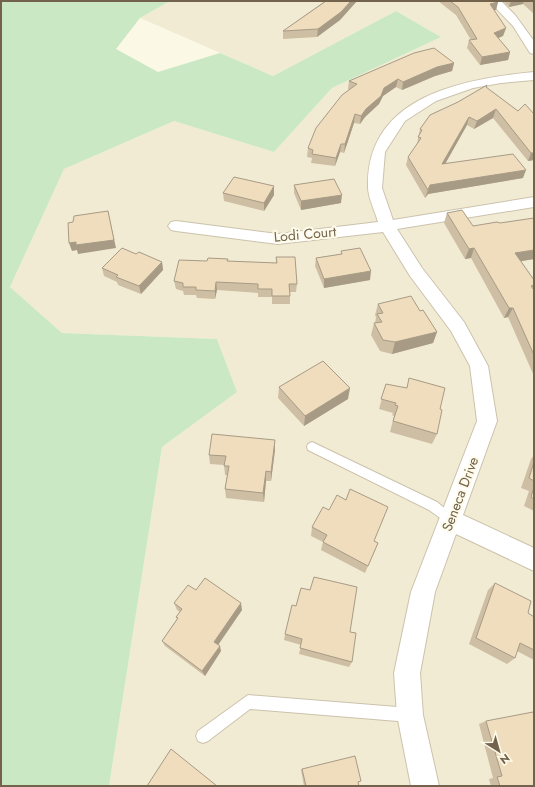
<svg xmlns="http://www.w3.org/2000/svg" width="535" height="787" font-family="Jost,sans-serif">
<style>
.residential{fill:#f2ebd4}
.green{fill:#cae8c4}
.lines{fill:none;stroke-linecap:round;stroke-linejoin:round}
.lane-casing{stroke:#ccc2ac;stroke-width:2}
.street-casing{stroke:#ccc2ac;stroke-width:2}
.lane{fill:#fff;fill-rule:evenodd}
.street{fill:#fff;fill-rule:evenodd}
.wall{fill:#cebea3}
.shaded-wall{fill:#a79b85}
.building{fill:#efddbe;stroke:#a79b85}
.labels{text-anchor:middle;dominant-baseline:central;stroke-width:4;stroke-linejoin:round;paint-order:stroke}
.street-label{font-size:14px;fill:#73634c;stroke:#fefbeb}
</style>
<rect width="100%" height="100%" fill="#fbf8e5"/>
<path class="residential" d="M170 1H534V786H109L162 447 237 392 217 339 62 333 10 287 64 169 174 121 274 152 332 88 441 37 396 11 273 76 140 18Z"/>
<path class="green" d="M1 1H170L140 18 116 49 158 72 220 53 273 76 396 11 441 37 332 88 274 152 174 121 64 169 10 287 62 333 217 339 237 392 162 447 109 786H1Z"/>
<g class="lines">
<g class="lane-casing">
<path id="lane" d="M312 442 437 502 454 516 456 520 454 524 450 525 429 510 308 450 307 447 308 444Z
M248 695 410 708 415 710 417 715 415 720 410 722 250 709 208 741 203 743 198 741 196 736 198 731Z"/>
</g>
<g class="street-casing">
<path id="street" d="M489 1H501L515 15 531 37 534 41V54L530 53 513 26Z
M534 72V80L501 83 473 88 436 101 405 121 385 152 382 188 393 220 534 197V207L397 229 422 268 464 322 488 366 497 421 463 515 534 548V571L456 534 435 592 420 673 423 715 439 786H411L397 715 394 673 411 592 477 421 470 366 451 331 410 276 383 232 278 244 176 231 171 230 168 226 171 222 176 221 278 234 378 222C375 211 368 198 368 187 366 96 463 79 534 72Z"/>
</g>
<use href="#lane" class="lane"/>
<use href="#street" class="street"/>
</g>
<path class="wall" d="M324 1H357L340 20 317 37 283 39V31L325 1Z
M438 1H497L498 2 496 10H494L506 28 503 36 498 38 510 52 508 60 480 65 467 48 469 40H471L456 15Z
M503 1H534V14L523 4 509 7Z
M454 63 452 71 435 76 402 90 396 87 383 96 379 104 365 117 360 124 354 123 344 153 340 152 335 166 311 163 312 158 307 157 308 148 349 89H348L349 81Z
M487 85V88L518 111 534 114V160L528 161 493 118 474 129 467 125 445 164 523 178 428 194 425 198 406 165 408 157 417 144 420 129 458 102Z
M294 185 341 203 301 210 294 193Z
M223 193 274 195 264 211 224 201Z
M447 213 473 226 534 259 521 261 534 280V376L508 317 504 318 471 258 465 259 444 223Z
M341 251 370 280 324 288 315 266 316 258 341 254Z
M136 254 162 262 163 270 141 294 118 285 117 282 104 276 102 268Z
M276 257 297 284 296 292H290V304H272V297H258V293L217 290 215 299 197 298 196 295H184L183 291 176 289 174 281 207 261 228 259V261L276 263Z
M378 304 420 311 437 332 433 343 392 354 380 351 371 335 374 323H375L376 317 375 315Z
M386 384 440 409 437 434 432 444 390 432 394 416 392 415 393 413 379 409Z
M279 387 348 399 304 426 278 398Z
M275 450 271 481H266L264 502 226 498 225 489 227 475H225L224 465 210 464 209 455Z
M534 455V511L524 506 529 491 521 488 531 459Z
M312 527 375 541 378 543 365 573 321 550 323 542 311 536Z
M495 583 528 613 534 617V660L517 651 515 658 507 664 469 644 488 590Z
M196 590 242 610 218 645 221 651 205 676 165 646 162 641 177 619 176 617 180 612 177 610 174 603Z
M350 632 352 662 349 667 299 654 301 645 284 640 285 634Z
M486 721 534 786H491L489 779 493 778 479 724Z
M302 769 361 781 358 783 359 786H304L301 770Z"/>
<path class="shaded-wall" d="M351 1H357L340 20 317 37 318 29Z
M511 1H524L523 4 509 7Z
M498 2 496 10 488 12 490 4Z
M506 28 503 36 491 41 494 33Z
M510 52 508 60 480 65 482 57Z
M454 63 452 71 435 76 402 90 403 82 437 67Z
M398 79 396 87 383 96 379 104 365 117 360 124 361 116 366 109 384 88Z
M496 109 493 118 474 129 477 121Z
M355 114 354 123 344 153 345 144Z
M469 117 467 125 440 173 442 164Z
M341 144 340 152 335 166 336 158Z
M531 153H534V160L528 161Z
M526 170 523 178 428 194 425 198 428 190 430 185Z
M274 186V195L264 211V203Z
M342 195 341 203 301 210V201Z
M108 211 116 248 78 254 77 250 72 251 69 243 76 242Z
M474 248 471 258 465 259 469 249Z
M534 250V259L511 263 515 253Z
M162 262 163 270 141 294 139 286Z
M371 271 370 280 324 288V279Z
M216 282 217 290 215 299V291Z
M509 308H513L508 317 504 318Z
M437 332 433 343 392 354 395 342Z
M350 388 348 399 304 426 305 416Z
M275 440V450L271 481V472Z
M266 471V481L264 502 263 493Z
M241 603 242 610 216 648 214 642Z
M220 646 221 651 205 676 202 671Z"/>
<path class="building" d="M326 1H351L341 12 318 29 283 31Z
M450 1H497L498 2 490 4 506 28 494 33 510 52 482 57 469 40 477 39 458 7Z
M434 48 454 63 437 67 403 82 398 79 384 88 381 96 366 109 361 116 355 114 345 144H341L336 158 312 154 313 150 308 148 316 128 342 95 357 84 349 81 414 53Z
M487 85 486 87 518 111 525 104 534 114V153H531L496 109 477 121 469 117 442 164 513 154 526 170 430 185 428 190 408 157 421 138 418 137 422 130 420 129 430 115 458 102Z
M234 177 274 186 264 203 223 193Z
M334 179 342 195 301 201 294 185Z
M462 210 473 226 497 222 500 223 534 218V250L515 253 534 280V285L531 286 534 290V355L513 308H509L474 248 469 249 447 213Z
M108 211 114 240 76 245V242L69 243 68 223 73 222 74 216Z
M122 248 136 254 139 252 162 262 139 286 116 277 118 275 102 268Z
M360 248 371 271 324 279 316 258 342 254 341 251Z
M276 257H295L297 284H289L290 296H272V289H258V284L216 282 215 291 196 290V287H183V283L174 281 179 260 207 261 208 258 228 259 227 261 277 263Z
M411 296 420 311 423 310 437 332 395 342 383 340 374 323 382 322 377 314 383 313 378 304Z
M323 361 350 388 305 416 279 387Z
M409 378 445 388 440 409 442 410 437 434 393 421 398 406 395 405 396 403 381 399 386 384 407 388Z
M212 434 275 440 271 472 266 471 263 493 225 489 229 466H224L226 456 209 455Z
M534 462V481L529 478Z
M534 487V499L531 497Z
M350 489 388 507 374 541 378 543 368 566 323 542 327 535 312 527 323 507 329 510 337 495 346 500Z
M314 577 357 587 350 632 356 633 352 662 300 648 302 639 285 634 292 605 296 606 301 588 310 590Z
M205 578 241 603 214 642 220 646 202 671 162 641 178 618 176 617 182 609 174 603 188 585 196 590Z
M495 583 531 601 528 613 534 617V650L520 643 515 658 476 638Z
M533 712 534 714V786H500L497 777 502 776 486 721Z
M171 749 217 786H147Z
M355 756 361 781 358 782 359 786H306L302 769Z"/>
<g class="labels">
<g class="street-label">
<text transform="translate(305 234) rotate(-5)">Lodi Court</text>
<text transform="translate(460 494) rotate(-69)">Seneca Drive</text>
</g>
</g>
<rect width="535" height="787" fill="none" stroke="#73634c" stroke-width="4"/>
<g transform="translate(499 751) rotate(143)" stroke="#fefbeb" stroke-width="3" paint-order="stroke">
<path d="M0-3L7 15L0 10L-7 15Z" fill="#73634c"/>
<text y="-6" font-size="11" font-weight="bold" text-anchor="middle" fill="#73634c">N</text>
</g>
</svg>
